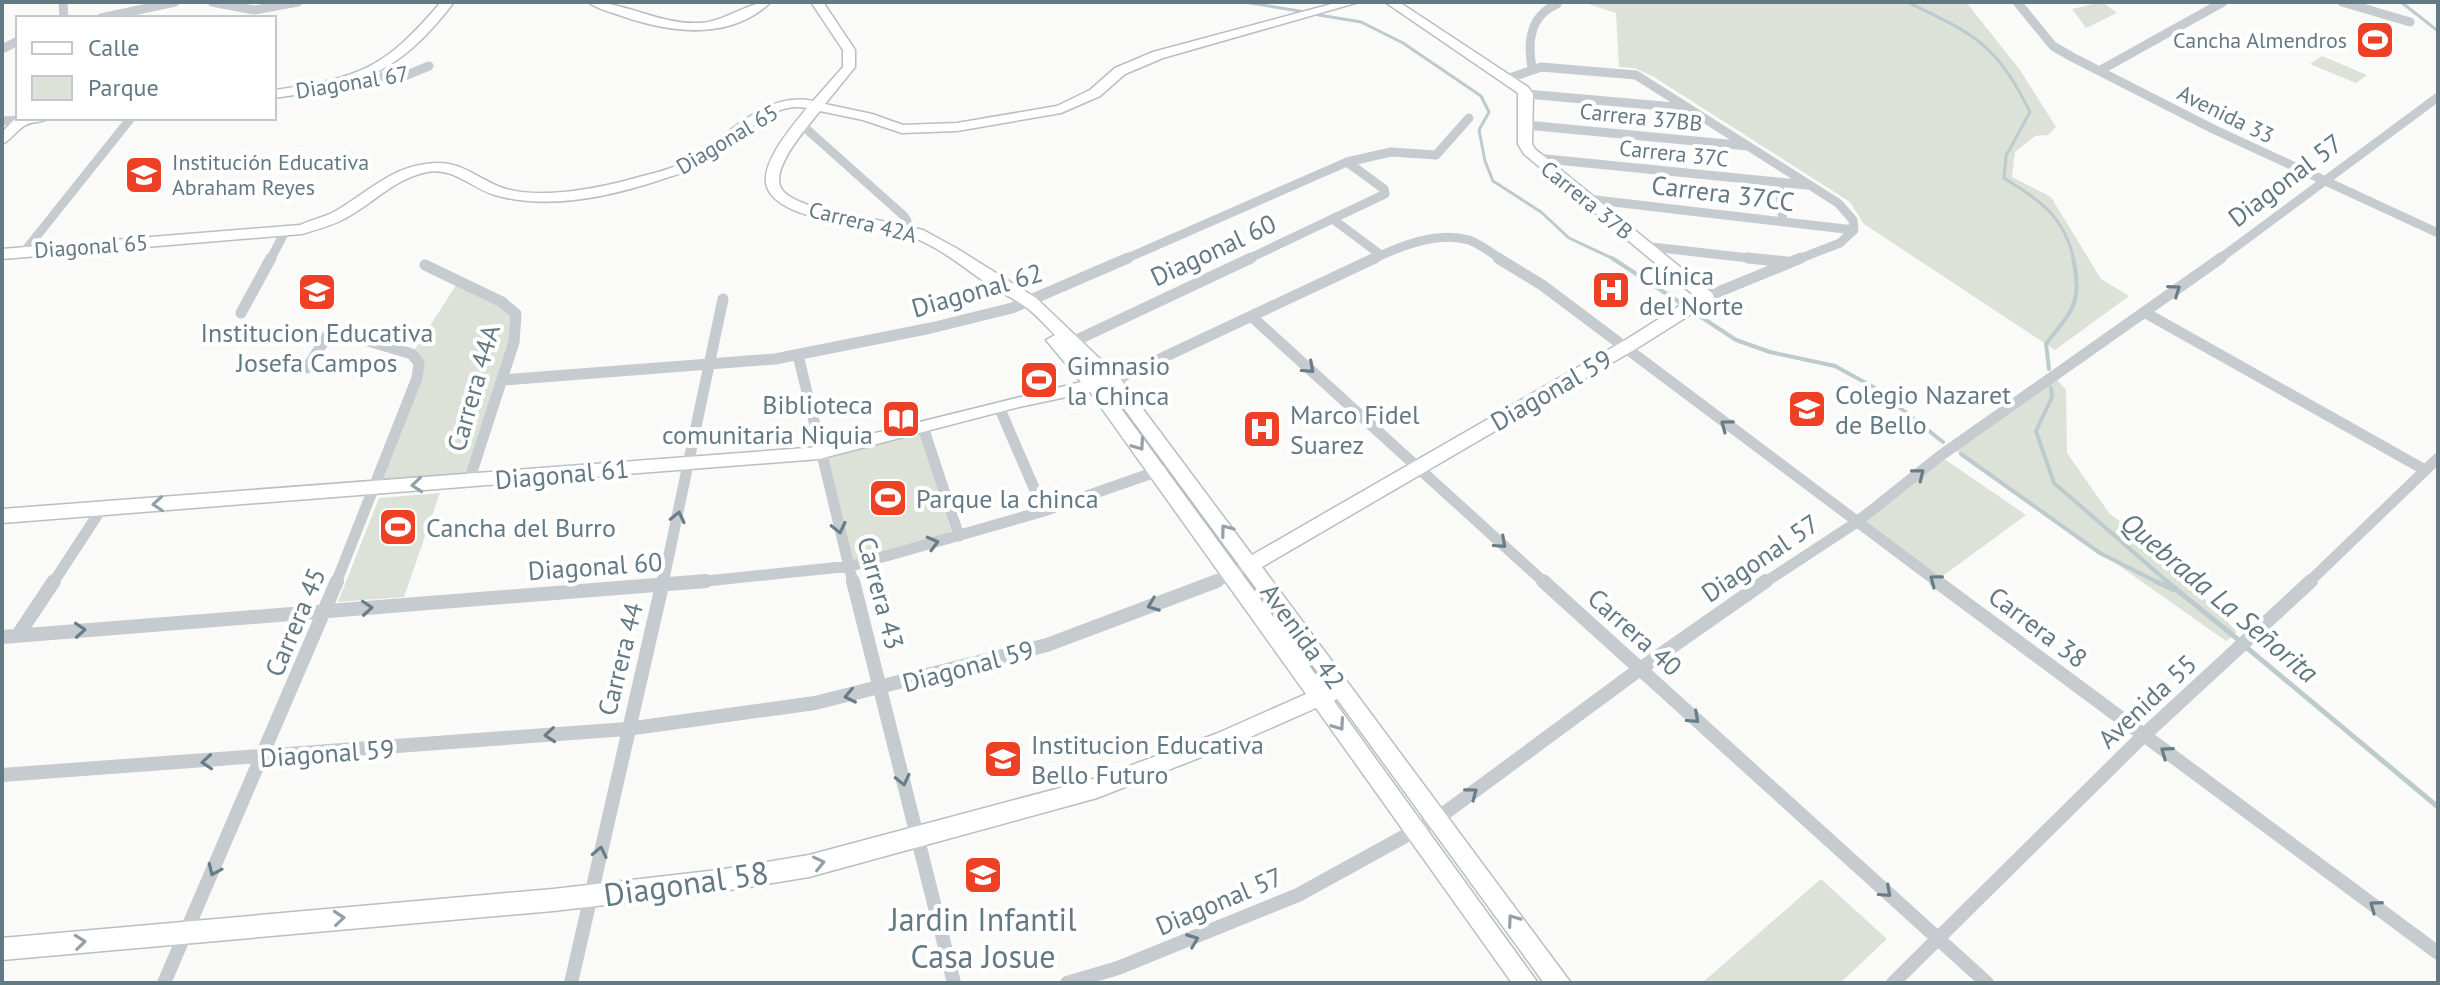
<svg xmlns="http://www.w3.org/2000/svg" width="2440" height="985" font-family="'PT Sans',sans-serif">
<style>
.green{fill:#dce2d8}
.lines{fill:none;stroke-linecap:round;stroke-linejoin:round}
.stream-far2{stroke:#bdcbce;stroke-width:3}
.stream-far1{stroke:#bdcbce;stroke-width:4}
.stream{stroke:#bdcbce;stroke-width:5}
.secondary-casing{stroke:#b7bfc2;stroke-width:3}
.street-far2{stroke:#c5cbce;stroke-width:9}
.street-far1{stroke:#c5cbce;stroke-width:11}
.street{stroke:#c5cbce;stroke-width:14}
.secondary{fill:#fff;fill-rule:evenodd}
.oneway{stroke:#687d88}
.oneway2{stroke:#92a1a9}
.labels{text-anchor:middle;dominant-baseline:central;stroke-width:8;stroke-linejoin:round;paint-order:stroke}
.far-poi-label{font-size:22px;fill:#637984;stroke:#fff;text-anchor:end}
.far-street-label{font-size:22px;fill:#637984;stroke:#fff}
.street-label{font-size:26px;fill:#637984;stroke:#fff}
.poi-label{font-size:26px;fill:#637984;stroke:#fff;text-anchor:start}
.water-label{font-size:28px;font-style:italic;fill:#5e787e;stroke:#fff}
.near-street-label{font-size:32px;fill:#637984;stroke:#fff}
.near-poi-label{font-size:32px;fill:#637984;stroke:#fff}
</style>
<rect width="100%" height="100%" fill="#fafaf8"/>
<path class="green" d="M1552 2H1966L2020 70 2056 127 2048 135 2035 136 2015 152 2012 177 2051 197 2101 279 2129 296 2055 350 1864 224 1850 202 1654 77 1635 68 1619 67 1616 13 1582 2Z
M2102 2 2117 13 2086 28 2072 9Z
M2322 56 2367 75 2356 83 2310 64Z
M458 282 516 314 514 342 469 481 377 489 417 378 412 354Z
M2054 376 2066 390 2067 453 2109 513 2191 576 2201 595 2237 632 2226 641 1952 448Z
M921 431 952 535 852 560 825 458Z
M1940 456 2026 515 1936 581 1857 522Z
M440 493 404 597 338 602 379 498Z
M1821 879 1887 939 1840 983H1702Z"/>
<g class="lines">
<path class="stream-far2" d="M1244 2 1305 12
M1907 2C1974 34 1996 43 2030 112L2006 156 2004 178C2040 201 2064 215 2074 260
M2401 2 2438 31
M1313 14 1361 22 1403 43 1481 96 1489 112 1479 130 1485 161 1493 181 1541 212 1569 238 1616 260"/>
<path class="stream-far1" d="M1612 258 1685 306
M1692 311 1736 340 1770 352 1835 366 1875 388 1943 442
M2049 369 2046 344C2073 309 2083 303 2073 258
M2051 388 2052 397 2036 431 2054 483 2169 583
M1961 454 2100 553 2159 583"/>
<path class="stream" d="M2155 581 2174 590
M2166 581 2240 641
M2246 647 2438 807"/>
<g class="secondary-casing">
<path id="secondary" d="M441 2H454C399 74 361 86 274 98V90C361 78 384 69 441 2Z
M588 2C626 2 660 25 699 23 726 22 746 2 771 2 730 41 671 33 622 16 611 12 597 9 588 2Z
M811 2H823L855 50V67L825 104 872 114 903 125 957 123 1057 106 1090 90 1115 68 1153 52 1339 2H1359L1163 58 1125 74 1100 96 1061 113 957 131 902 133 863 120 820 111C808 126 770 168 781 188 786 197 799 201 808 205L923 230 956 248 1036 298 1119 377 1252 555 1627 339 1695 296 1524 154 1518 144V93L1385 2H1399L1528 87 1533 94 1532 144 1535 149 1712 293 1714 297 1712 301 1639 347 1262 567 1571 983H1544L1337 699 1334 701 1538 983H1512L1316 708 1232 745 1097 798 809 877 718 892 553 911 2 960V938L553 889 718 870 809 855 1097 778 1218 733 1306 694 1090 392 1019 407 819 459 2 523V509L819 447 1081 382 1046 340 1055 335C1045 325 1035 313 1023 305 1012 297 998 292 986 283 959 264 931 240 896 232 866 225 779 221 767 187 759 164 793 125 807 108 766 99 732 150 698 167 685 173 670 176 657 181 608 197 545 210 495 195 471 188 454 167 427 172 393 179 372 205 342 220 330 226 315 230 302 234L2 259V249L300 225C311 220 324 217 334 212 364 195 390 168 426 164 459 159 471 175 500 187 536 201 602 188 639 177 655 173 676 168 690 159 729 136 764 91 813 101L843 67V50ZM1081 360 1100 378H1097ZM1106 388H1109L1327 685 1324 686Z
M17 117 18 118H50C42 123 31 121 24 126 15 132 11 140 2 144V132Z"/>
</g>
<path class="street-far2" d="M212 2 254 10 298 2
M2017 2 2053 46 2072 57 2213 129 2438 233
M2342 2 2410 22
M63 3 64 18
M101 18 175 2
M2 49 18 41
M1532 68C1527 41 1530 16 1557 4
M2099 71 2223 2
M358 77H402L429 66
M1507 79 1541 67 1636 75 1838 203 1853 220 1854 230 1840 243 1796 260
M1526 94 1686 108
M2 121 22 120
M802 125 904 216 907 221 903 229
M1526 125 1748 146
M1536 158 1807 185
M1779 183 1783 222
M1587 199 1854 230
M1334 220 1381 255
M1643 246 1766 260
M24 252 131 118
M270 260 286 230
M1123 260 1347 162 1391 152 1436 155 1469 118
M1246 260 1385 194 1384 189 1347 162
M1371 260C1400 246 1437 231 1469 240 1480 244 1492 253 1502 260
M2218 260 2438 97"/>
<path class="street-far1" d="M1498 258 1542 285 1939 583
M1748 258 1787 262
M425 265 502 302 516 314 514 342 469 481
M1706 297 1801 258
M2144 312 2425 470
M241 313 271 258
M1251 316 1545 583
M1064 346 1251 258
M798 355 853 583
M307 368 331 330 412 354 419 363 417 378 336 583
M503 380 775 359 931 328 1012 308 1128 258
M1113 381 1375 258
M999 407 1044 511
M923 427 959 536
M53 583 102 508
M663 583 723 299
M687 583 851 566 1044 511 1161 470
M1213 583 1250 565
M1764 583 1857 522 1940 456 2221 258
M2308 583 2438 458"/>
<path class="street" d="M853 581 954 983
M1543 581 1987 983
M1936 581 2438 953
M18 635 54 581
M2 637 706 581
M2 775 627 729 815 703 1047 645 1217 581
M164 983 337 581
M571 983 663 581
M1067 983 1118 968 1298 895 1438 818 1640 669 1766 581
M1893 983 2143 736 2311 581"/>
<use href="#secondary" class="secondary"/>
</g>
<defs><path id="oneway-chevron" d="M-2-3.5L2.5 0L-2 3.5" fill="none" stroke-width="1.6" stroke-linecap="round" stroke-linejoin="round" transform="scale(2)"/></defs>
<g class="oneway">
<use href="#oneway-chevron" transform="translate(2175 290) rotate(-35)"/>
<use href="#oneway-chevron" transform="translate(1309 368) rotate(42)"/>
<use href="#oneway-chevron" transform="translate(1726 425) rotate(-143)"/>
<use href="#oneway-chevron" transform="translate(1919 474) rotate(-38)"/>
<use href="#oneway-chevron" transform="translate(678 517) rotate(-77)"/>
<use href="#oneway-chevron" transform="translate(839 528) rotate(77)"/>
<use href="#oneway-chevron" transform="translate(933 543) rotate(-15)"/>
<use href="#oneway-chevron" transform="translate(1501 543) rotate(42)"/>
<use href="#oneway-chevron" transform="translate(1935 580) rotate(-143)"/>
<use href="#oneway-chevron" transform="translate(1153 605) rotate(159)"/>
<use href="#oneway-chevron" transform="translate(367 608) rotate(-4)"/>
<use href="#oneway-chevron" transform="translate(80 630) rotate(-4)"/>
<use href="#oneway-chevron" transform="translate(850 696) rotate(168)"/>
<use href="#oneway-chevron" transform="translate(1694 718) rotate(42)"/>
<use href="#oneway-chevron" transform="translate(550 735) rotate(175)"/>
<use href="#oneway-chevron" transform="translate(2166 752) rotate(-144)"/>
<use href="#oneway-chevron" transform="translate(207 762) rotate(176)"/>
<use href="#oneway-chevron" transform="translate(903 780) rotate(77)"/>
<use href="#oneway-chevron" transform="translate(1472 793) rotate(-37)"/>
<use href="#oneway-chevron" transform="translate(600 852) rotate(-78)"/>
<use href="#oneway-chevron" transform="translate(214 870) rotate(114)"/>
<use href="#oneway-chevron" transform="translate(1886 892) rotate(42)"/>
<use href="#oneway-chevron" transform="translate(2375 906) rotate(-144)"/>
<use href="#oneway-chevron" transform="translate(1193 940) rotate(-21)"/>
</g>
<g class="oneway2">
<use href="#oneway-chevron" transform="translate(1139 445) rotate(55)"/>
<use href="#oneway-chevron" transform="translate(417 485) rotate(175)"/>
<use href="#oneway-chevron" transform="translate(158 504) rotate(176)"/>
<use href="#oneway-chevron" transform="translate(1226 530) rotate(-127)"/>
<use href="#oneway-chevron" transform="translate(1339 725) rotate(55)"/>
<use href="#oneway-chevron" transform="translate(819 863) rotate(-13)"/>
<use href="#oneway-chevron" transform="translate(339 918) rotate(-5)"/>
<use href="#oneway-chevron" transform="translate(1513 920) rotate(-126)"/>
<use href="#oneway-chevron" transform="translate(80 942) rotate(-6)"/>
</g>
<defs>
<g id="stadium-square" transform="scale(2)"><rect x="-9" y="-9" width="18" height="18" rx="4" fill="#ed4024" stroke="#fff"/><path d="M0-5a6.5 5 0 1 0 0 10a6.5 5 0 1 0 0-10ZM-3.5-1.8h7v3.6h-7Z" fill="#fff"/></g>
<g id="school-square" transform="scale(2)"><rect x="-9" y="-9" width="18" height="18" rx="4" fill="#ed4024" stroke="#fff"/><path d="M0-5L7-2L0 1L-7-2ZM-4 1L0 2.5L4 1V4Q0 6-4 4Z" fill="#fff"/></g>
<g id="hospital-square" transform="scale(2)"><rect x="-9" y="-9" width="18" height="18" rx="4" fill="#ed4024" stroke="#fff"/><path d="M-5-5h3v3.5h4V-5h3V5h-3V1.5h-4V5h-3Z" fill="#fff"/></g>
<g id="library-square" transform="scale(2)"><rect x="-9" y="-9" width="18" height="18" rx="4" fill="#ed4024" stroke="#fff"/><path d="M-6-4Q-3-5.5-.7-3.5V5Q-3 3-6 4ZM6-4Q3-5.5 .7-3.5V5Q3 3 6 4Z" fill="#fff"/></g>
</defs>
<g fill-rule="evenodd">
<use href="#stadium-square" x="2375" y="40"/>
<use href="#school-square" x="144" y="175"/>
<use href="#hospital-square" x="1611" y="290"/>
<use href="#school-square" x="317" y="292"/>
<use href="#stadium-square" x="1039" y="380"/>
<use href="#school-square" x="1807" y="409"/>
<use href="#library-square" x="901" y="419"/>
<use href="#hospital-square" x="1262" y="429"/>
<use href="#stadium-square" x="888" y="498"/>
<use href="#stadium-square" x="398" y="527"/>
<use href="#school-square" x="1003" y="759"/>
<use href="#school-square" x="983" y="875"/>
</g>
<g class="labels">
<g class="far-poi-label">
<text x="2347" y="40">Cancha Almendros</text>
<text x="172" y="162" text-anchor="start">Institución Educativa<tspan x="172" dy="25">Abraham Reyes</tspan></text>
</g>
<g class="far-street-label">
<text transform="translate(352 82) rotate(-9)">Diagonal 67</text>
<text transform="translate(2226 114) rotate(26)">Avenida 33</text>
<text transform="translate(1641 117) rotate(6)">Carrera 37BB</text>
<text transform="translate(727 139) rotate(-31)">Diagonal 65</text>
<text transform="translate(1674 153) rotate(6)">Carrera 37C</text>
<text transform="translate(1587 200) rotate(39)">Carrera 37B</text>
<text transform="translate(863 222) rotate(14)">Carrera 42A</text>
<text transform="translate(91 246) rotate(-4)">Diagonal 65</text>
</g>
<g class="street-label">
<text transform="translate(2285 180) rotate(-37)">Diagonal 57</text>
<text transform="translate(1723 193) rotate(7)">Carrera 37CC</text>
<text transform="translate(1213 250) rotate(-25)">Diagonal 60</text>
<text transform="translate(977 290) rotate(-16)">Diagonal 62</text>
<text transform="translate(473 388) rotate(-74)">Carrera 44A</text>
<text transform="translate(1551 390) rotate(-30)">Diagonal 59</text>
<text transform="translate(562 474) rotate(-5)">Diagonal 61</text>
<text transform="translate(1760 558) rotate(-34)">Diagonal 57</text>
<text transform="translate(595 566) rotate(-4)">Diagonal 60</text>
<text transform="translate(881 593) rotate(75)">Carrera 43</text>
<text transform="translate(295 622) rotate(-67)">Carrera 45</text>
<text transform="translate(2038 627) rotate(37)">Carrera 38</text>
<text transform="translate(1635 632) rotate(42)">Carrera 40</text>
<text transform="translate(1303 636) rotate(54)">Avenida 42</text>
<text transform="translate(620 659) rotate(-76)">Carrera 44</text>
<text transform="translate(968 666) rotate(-15)">Diagonal 59</text>
<text transform="translate(2147 701) rotate(-43)">Avenida 55</text>
<text transform="translate(327 753) rotate(-4)">Diagonal 59</text>
<text transform="translate(1219 901) rotate(-23)">Diagonal 57</text>
</g>
<g class="poi-label">
<text x="1639" y="275">Clínica<tspan x="1639" dy="30">del Norte</tspan></text>
<text x="317" y="332" text-anchor="middle">Institucion Educativa<tspan x="317" dy="30">Josefa Campos</tspan></text>
<text x="1067" y="365">Gimnasio<tspan x="1067" dy="30">la Chinca</tspan></text>
<text x="1835" y="394">Colegio Nazaret<tspan x="1835" dy="30">de Bello</tspan></text>
<text x="873" y="404" text-anchor="end">Biblioteca<tspan x="873" dy="30">comunitaria Niquia</tspan></text>
<text x="1290" y="414">Marco Fidel<tspan x="1290" dy="30">Suarez</tspan></text>
<text x="916" y="498">Parque la chinca</text>
<text x="426" y="527">Cancha del Burro</text>
<text x="1031" y="744">Institucion Educativa<tspan x="1031" dy="30">Bello Futuro</tspan></text>
</g>
<g class="water-label">
<text transform="translate(2220 597) rotate(40)">Quebrada La Señorita</text>
</g>
<g class="near-street-label">
<text transform="translate(686 883) rotate(-8)">Diagonal 58</text>
</g>
<g class="near-poi-label">
<text x="983" y="919">Jardin Infantil<tspan x="983" dy="37">Casa Josue</tspan></text>
</g>
</g>
<rect width="2440" height="985" fill="none" stroke="#637984" stroke-width="8"/>
<rect x="16" y="16" width="260" height="104" fill="#ffffff" stroke="#c1c9ce" stroke-width="2"/>
<rect x="32" y="42" width="40" height="12" fill="#ffffff" stroke="#c1c9ce" stroke-width="2"/>
<text x="88" y="56" font-size="24" fill="#637984">Calle</text>
<rect x="32" y="76" width="40" height="24" fill="#dce2d8" stroke="#c1c9ce" stroke-width="2"/>
<text x="88" y="96" font-size="24" fill="#637984">Parque</text>
</svg>
